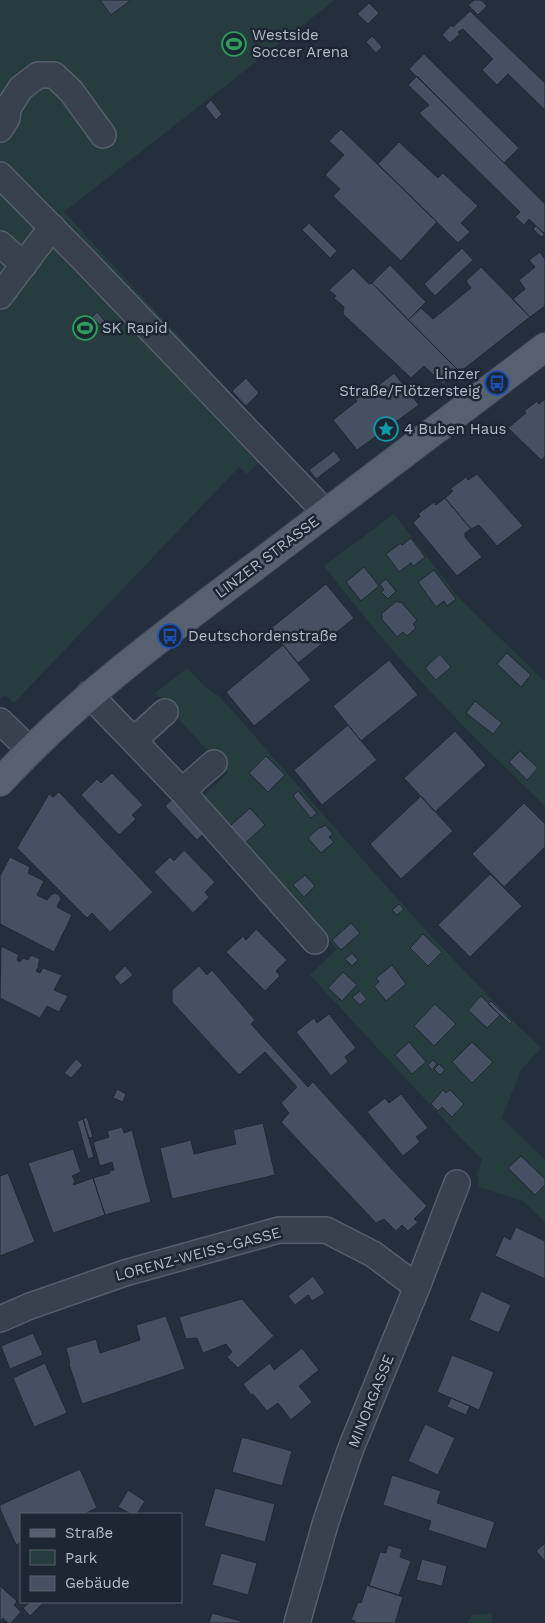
<svg xmlns="http://www.w3.org/2000/svg" width="545" height="1623" font-family="'Work Sans',sans-serif">
<style>
.green{fill:#263c3f}
.building{fill:#455162;stroke:#1f2835}
.lines{fill:none;stroke-linecap:round;stroke-linejoin:round}
.minor-casing{stroke:#565f6c;stroke-width:28}
.major-casing{stroke:#414a57;stroke-width:30}
.minor{stroke:#38414e;stroke-width:25}
.major{stroke:#56606e;stroke-width:28}
.tram{stroke:#5a6575;stroke-width:1}
.labels{text-anchor:middle;dominant-baseline:central;stroke-width:5;stroke-linejoin:round;paint-order:stroke}
.poi-label{font-size:15px;fill:#b4bcc9;stroke:#1d2633;text-anchor:start}
.street-label{font-size:15px;fill:#b4bcc9;stroke:#1d2633}
</style>
<rect width="100%" height="100%" fill="#242f3e"/>
<path class="green" d="M0 0H335L64 212 278 444 247 474 239 467 14 703 5 695 0 699Z
M394 514 458 597 545 682V806C502 764 458 722 417 677 384 642 354 604 324 566Z
M187 668 204 686 220 697C325 815 426 938 541 1048L521 1070 502 1118 545 1160V1222L523 1201 479 1187 477 1174 482 1159 458 1135 310 975 337 949 200 799 228 773 155 693Z
M492 1613V1623H467L472 1615Z"/>
<path class="building" d="M100 0H131L111 15Z
M474 0H481L487 6 478 15 468 5Z
M369 3 379 13 368 24 357 14Z
M470 11 545 83V110L508 74 497 85 482 70 493 59 463 29 458 32 460 34 450 43 442 35 451 25 453 27Z
M372 36 382 47 376 53 366 42Z
M424 54 519 148 504 163 409 69Z
M417 76 545 204V235L529 219 524 225 515 217 520 212 419 113 429 105 408 85Z
M211 100 222 114 216 120 205 106Z
M341 129 437 222 401 261 333 196 340 189 325 175 344 155 329 141Z
M399 142 438 178 443 173 478 206 461 223 470 232 458 243 378 164Z
M309 223 337 251 330 258 302 230Z
M536 226 545 234 541 237 533 229Z
M462 248 473 260 435 296 424 284Z
M540 252 545 259V306L530 317 513 299 525 289 519 280 535 267 529 260Z
M390 265 426 302 408 320 372 283Z
M481 267 530 317 460 372 408 320 421 308 433 319 471 288 466 281Z
M353 268 369 284 372 283 460 372 443 384 424 366 411 378 343 314 344 307 334 298 336 296 329 290Z
M97 312 105 321 100 325 92 317Z
M394 373 419 405 357 450 333 420 357 401 351 394 364 384 370 392Z
M246 378 259 393 246 406 232 391Z
M545 399V457L541 460 508 428 526 413 524 411 537 401 539 404Z
M334 451 341 460 316 479 309 470Z
M477 474 523 526 497 546 479 525 471 529 445 498 453 491 450 489 466 477 468 480Z
M445 498 471 529 465 533V537L482 557 457 576 413 523 420 516 418 514 434 502 436 505Z
M411 538 425 557 414 566 411 563 399 572 386 554 401 543 402 545Z
M364 567 379 586 361 601 346 582Z
M434 570 456 599 447 606 444 601 436 607 418 582Z
M386 579 396 591 388 599 381 592 384 590 380 584Z
M326 584 354 618 298 663 270 629Z
M397 601 400 603 401 602 417 620 413 624 416 628 407 636 403 632 397 637 381 618 383 617 381 614Z
M283 645 311 680 254 726 226 692Z
M507 653 531 675 521 687 497 664Z
M440 654 451 667 436 680 425 668Z
M389 660 418 695 361 741 333 706Z
M475 701 502 723 493 734 466 713Z
M348 725 377 760 322 805 294 770Z
M455 731 486 765 435 812 404 778Z
M520 751 538 768 527 780 509 762Z
M266 756 285 775 268 792 249 773Z
M112 773 143 805 132 815 136 819 119 835 81 795 97 779 101 783Z
M298 791 317 813 311 818 293 796Z
M59 792 153 892 110 932 92 913 87 918 17 848 49 794 53 797Z
M176 796 207 830 197 840 165 806Z
M421 796 453 831 401 879 370 844Z
M524 803 545 824V847L504 887 472 854Z
M250 808 265 825 244 844 229 827Z
M325 825 333 834 329 837 334 842 321 853 308 838 320 827 321 828Z
M184 850 215 882 205 892 209 897 193 913 154 872 170 857 174 861Z
M10 857 30 867 28 873 44 881 37 895 47 900 51 895 55 893 59 895 61 899 57 907 72 915 54 952 0 924V876Z
M490 874 522 906 470 957 438 925Z
M305 875 315 886 304 897 293 885Z
M399 904 404 909 397 915 392 910Z
M351 923 360 933 341 950 332 940Z
M256 929 287 960 276 971 280 976 265 991 226 952 243 936 246 940Z
M423 934 442 952 428 966 410 948Z
M1 946 19 955 17 960 20 962 23 958 28 960 31 955 40 959 38 965 39 966 36 971 40 973 43 968 62 975 54 990 68 996 59 1012 47 1006 40 1018 0 998Z
M352 953 358 960 352 966 345 959Z
M392 965 406 984 386 1001 374 986 379 982 376 978Z
M125 966 133 975 121 985 114 977Z
M199 966 207 975 212 970 255 1020 251 1024 308 1087 313 1082 399 1177 427 1206 414 1219 418 1222 408 1231 402 1225 396 1231 384 1219 376 1223 281 1122 289 1113 281 1103 297 1087 265 1052 239 1075 172 1002V990Z
M343 972 357 985 342 1001 328 988Z
M360 991 367 999 360 1005 352 997Z
M481 996 500 1015 487 1028 468 1010Z
M491 1001 512 1022 510 1024 488 1004Z
M435 1004 456 1024 434 1046 414 1026Z
M329 1014 356 1048 345 1057 348 1062 331 1076 296 1032 314 1018 317 1023Z
M409 1042 426 1062 412 1074 395 1055Z
M472 1042 493 1062 472 1083 452 1062Z
M76 1059 83 1065 71 1078 64 1073Z
M433 1060 437 1064 432 1070 428 1065Z
M439 1064 445 1070 440 1075 434 1069Z
M117 1089 126 1094 123 1102 113 1098Z
M443 1090 446 1093 450 1090 464 1104 452 1117 442 1107 438 1111 431 1104Z
M401 1094 428 1128 416 1137 420 1142 403 1156 367 1112 385 1098 389 1103Z
M87 1117 93 1137 89 1138 83 1119Z
M83 1119 94 1157 88 1159 77 1121Z
M263 1123 275 1175 172 1199 160 1148 191 1140 194 1154 236 1144 233 1130Z
M122 1127 124 1133 132 1130 151 1202 105 1215 93 1178 110 1173V1171L114 1170 112 1162 100 1166 93 1142 109 1137 107 1131Z
M73 1149 81 1172 72 1176 75 1181 73 1185 93 1178 105 1215 53 1233 28 1163Z
M521 1156 545 1179V1185L535 1195 508 1168Z
M8 1173 35 1242 0 1256V1176Z
M516 1227 545 1241V1279L495 1256 504 1236 510 1240Z
M313 1276 325 1293 312 1301 308 1295 295 1305 288 1296Z
M481 1291 511 1305 499 1333 469 1320Z
M242 1299 274 1336 238 1368 227 1357 232 1352 226 1344 203 1353 197 1338 186 1339 179 1317Z
M166 1316 185 1369 82 1404 69 1364 70 1363 66 1348 96 1339 100 1353 140 1340 136 1325Z
M33 1333 43 1355 10 1369 1 1346Z
M302 1348 319 1370 299 1386 312 1402 291 1420 278 1403 267 1411 253 1394 251 1395 243 1384 270 1363 274 1370Z
M452 1355 494 1372 479 1410 437 1392Z
M45 1363 67 1413 34 1427 13 1378Z
M451 1398 470 1406 466 1415 447 1407Z
M425 1424 455 1438 438 1475 408 1461Z
M242 1437 292 1451 282 1486 232 1472Z
M80 1469 97 1508 84 1514H21V1543L16 1545 0 1509V1505Z
M392 1475 441 1491 437 1503 495 1522 486 1549 428 1530 431 1521 383 1505Z
M215 1488 275 1504 265 1542 204 1526Z
M128 1490 145 1501 137 1514H131L118 1507Z
M545 1543V1561L536 1551Z
M388 1545 402 1549 400 1557 411 1561 399 1595 369 1586 380 1552 386 1553Z
M221 1553 257 1563 248 1595 212 1585Z
M422 1559 447 1566 442 1586 416 1580Z
M367 1585 403 1597 395 1623H355V1621L351 1620 358 1602 361 1603Z
M0 1586 17 1601 14 1605 21 1612 11 1623H8L3 1618 0 1622Z
M30 1602H44L30 1616 23 1608Z
M212 1613 241 1621 240 1623H209Z"/>
<g class="lines">
<g class="minor-casing">
<path id="minor" d="M0 129 7 118 8 108 21 88 38 75H54L71 91 103 135
M0 175 83 259 326 513
M0 244 24 265
M0 296 52 227
M89 694 182 791 315 941
M0 721 30 750
M134 740 165 712
M182 791 214 763
M0 1319 30 1306 125 1273 279 1230H326L373 1254 417 1287
M297 1623 326 1521 351 1448 417 1287 457 1183"/>
</g>
<g class="major-casing">
<path id="major" d="M0 782C75 700 164 635 253 568 350 494 448 421 545 347"/>
</g>
<use href="#minor" class="minor"/>
<use href="#major" class="major"/>
<path class="tram" d="M0 773 28 744 110 671 545 340
M0 789C76 703 170 636 262 567 356 496 451 424 545 352"/>
</g>
<defs>
<g id="stadium-ring" transform="scale(1.25)"><circle r="9.5" fill="#1d2633" stroke="#2e9e5b" stroke-width="1.5"/><path d="M0-5a6.5 5 0 1 0 0 10a6.5 5 0 1 0 0-10ZM-3.5-1.8h7v3.6h-7Z" fill="#2e9e5b"/></g>
<g id="bus-ring" transform="scale(1.25)"><circle r="9.5" fill="#1d2633" stroke="#1a4fb4" stroke-width="1.5"/><path d="M-5-6H5V4H4V6H2V4H-2V6H-4V4H-5ZM-3.5-4V0h7V-4ZM-3.5 1.2v1.5H-2V1.2ZM2 1.2v1.5H3.5V1.2Z" fill="#1a4fb4"/></g>
<g id="sight-ring" transform="scale(1.25)"><circle r="9.5" fill="#1d2633" stroke="#0f9aa8" stroke-width="1.5"/><path d="M0-6L1.8-2.2L6-1.7L2.9 1.2L3.7 5.4L0 3.3L-3.7 5.4L-2.9 1.2L-6-1.7L-1.8-2.2Z" fill="#0f9aa8"/></g>
</defs>
<g fill-rule="evenodd">
<use href="#stadium-ring" x="234" y="44"/>
<use href="#stadium-ring" x="85" y="328"/>
<use href="#bus-ring" x="497" y="383"/>
<use href="#sight-ring" x="386" y="429"/>
<use href="#bus-ring" x="170" y="636"/>
</g>
<g class="labels">
<g class="poi-label">
<text x="252" y="35">Westside<tspan x="252" dy="17">Soccer Arena</tspan></text>
<text x="102" y="328">SK Rapid</text>
<text x="480" y="374" text-anchor="end">Linzer<tspan x="480" dy="17">Straße/Flötzersteig</tspan></text>
<text x="404" y="429">4 Buben Haus</text>
<text x="188" y="636">Deutschordenstraße</text>
</g>
<g class="street-label">
<text transform="translate(267 557) rotate(-37)">LINZER STRASSE</text>
<text transform="translate(198 1254) rotate(-15)">LORENZ-WEISS-GASSE</text>
<text transform="translate(371 1401) rotate(-68)">MINORGASSE</text>
</g>
</g>
<rect x="20" y="1513" width="162" height="90" fill="#1d2633" stroke="#59626f"/>
<rect x="30" y="1529" width="25" height="8" fill="#56606e" stroke="#59626f"/>
<text x="65" y="1538" font-size="15" fill="#b4bcc9">Straße</text>
<rect x="30" y="1550" width="25" height="15" fill="#263c3f" stroke="#59626f"/>
<text x="65" y="1563" font-size="15" fill="#b4bcc9">Park</text>
<rect x="30" y="1576" width="25" height="15" fill="#455162" stroke="#59626f"/>
<text x="65" y="1588" font-size="15" fill="#b4bcc9">Gebäude</text>
</svg>
